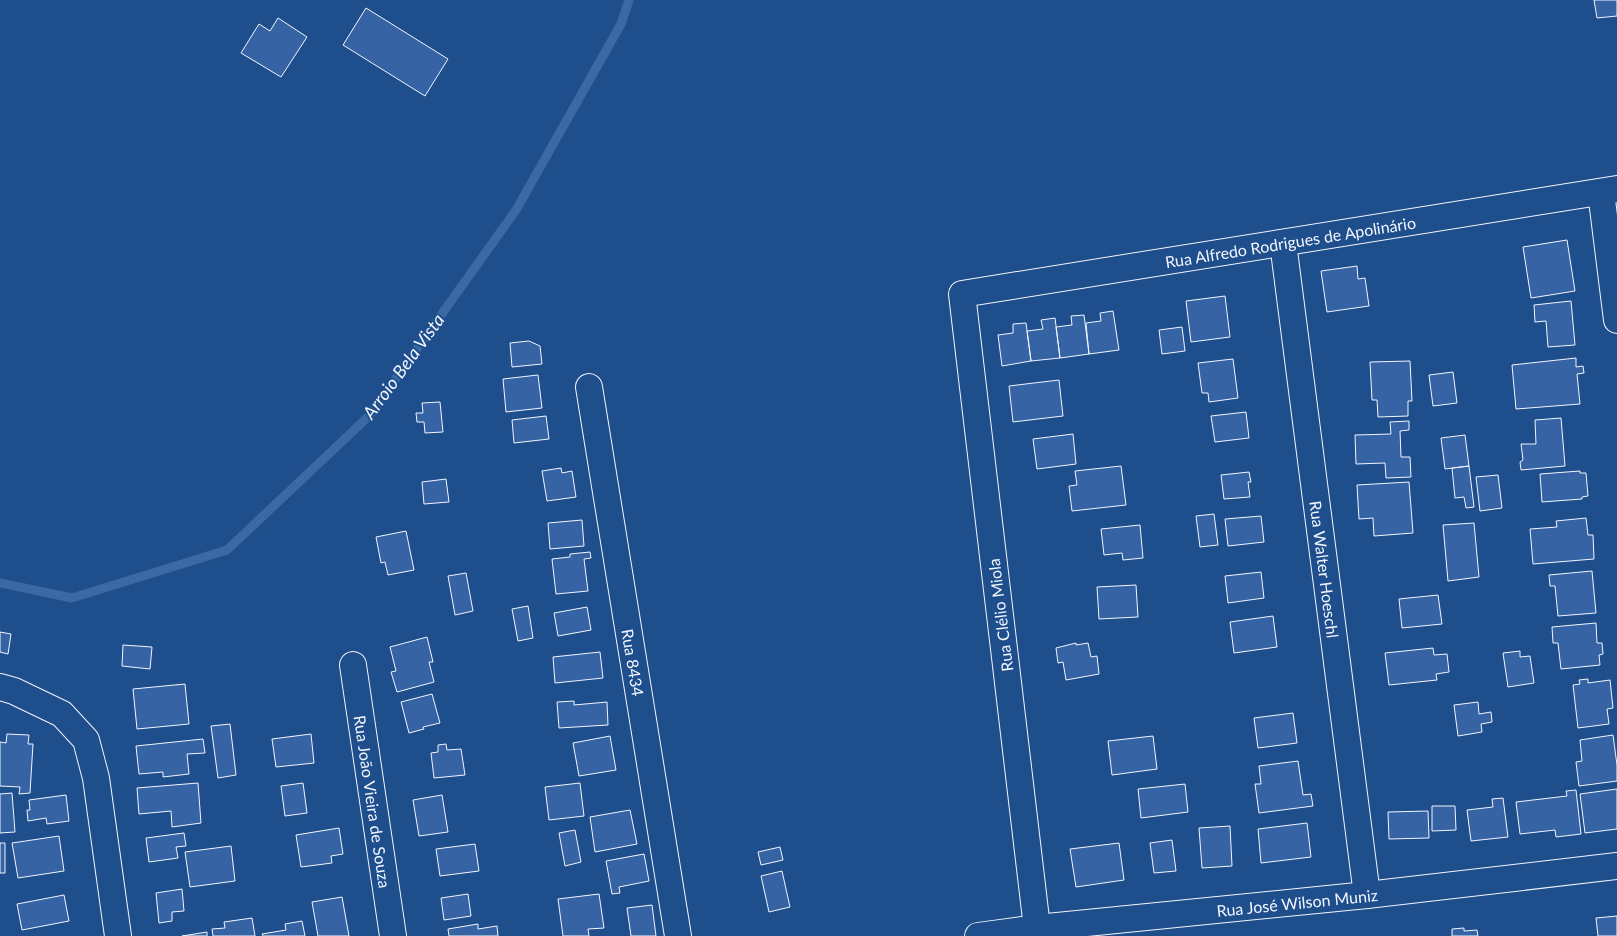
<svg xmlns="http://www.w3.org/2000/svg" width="1617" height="936" font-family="Lato,sans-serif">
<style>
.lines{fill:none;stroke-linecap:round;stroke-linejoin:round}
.stream{stroke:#3b69a3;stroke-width:9}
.building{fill:#3563a3;stroke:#f2f6ff}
.street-casing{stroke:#f2f6ff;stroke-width:28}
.street{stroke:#1f4e8c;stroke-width:26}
.labels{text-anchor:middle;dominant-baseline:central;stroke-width:4;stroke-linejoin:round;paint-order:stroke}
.street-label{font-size:16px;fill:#f2f6ff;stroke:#1f4e8c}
.water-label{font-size:18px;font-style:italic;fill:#f2f6ff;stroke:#1f4e8c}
</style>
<rect width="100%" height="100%" fill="#1f4e8c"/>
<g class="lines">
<path class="stream" d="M0 583 72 598 227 550 369 416 516 210 621 24 629 0"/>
</g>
<path class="building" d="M1594 0H1617V16L1597 18Z
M366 8 448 59 425 96 343 45Z
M278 18 307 37 281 77 241 53 259 24 270 31Z
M1567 240 1575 291 1531 298 1523 247Z
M1357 266 1358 279 1365 278 1369 306 1327 312 1321 271Z
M1225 296 1230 337 1191 342 1186 301Z
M1571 301 1575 345 1548 347 1546 321 1535 322 1534 305Z
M1113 311 1119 350 1089 354 1086 323 1101 321 1100 313Z
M1084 315 1089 354 1060 358 1056 327 1072 325 1071 316Z
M1055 318 1060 358 1031 361 1027 331 1043 329 1041 320Z
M1026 323 1031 361 1002 366 998 335 1013 333V324Z
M1182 327 1185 351 1162 354 1159 330Z
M529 341 540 346 542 364 512 367 510 343Z
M1576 358V367L1583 366 1584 373 1577 374 1580 404 1516 409 1512 365Z
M1233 359 1238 398 1209 402 1208 393H1202L1198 363Z
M1410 361 1412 401H1408V416L1378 417 1377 400H1372L1370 362Z
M1453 372 1457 403 1433 406 1429 375Z
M538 375 542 408 506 412 503 379Z
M1059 380 1063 416 1013 422 1009 386Z
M440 402 443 432 425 433 424 422H417L416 413H423L422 403Z
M1246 412 1249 438 1215 442 1211 416Z
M546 416 549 439 514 443 512 420Z
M1561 418 1565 466 1521 470 1520 462 1523 460 1521 444H1536L1535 420Z
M1409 421V430L1400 431 1401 457H1410L1411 477 1386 478 1385 463 1356 464 1355 435 1391 434 1390 422Z
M1073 434 1076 464 1037 469 1033 439Z
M1465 435 1469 466 1445 469 1441 438Z
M1121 466 1126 505 1072 511 1069 486 1077 485 1075 471Z
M1469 466 1474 507 1466 508 1464 497 1455 498 1452 468Z
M561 468 562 473 572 471 576 497 547 501 542 471Z
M1580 471V473H1586L1588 496 1582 497V499L1542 502 1540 474Z
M1249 472 1251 482H1248L1250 497 1224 499 1221 475Z
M1498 475 1502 508 1480 511 1476 477Z
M446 479 449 502 424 504 422 482Z
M1409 482 1413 533 1374 536 1373 518 1359 519 1357 485Z
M1214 514 1218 545 1200 547 1196 516Z
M1261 516 1264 542 1228 546 1225 519Z
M1586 518 1588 535H1593L1594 559 1533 564 1530 529 1557 527 1556 521Z
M582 520 584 546 550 549 548 523Z
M1474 523 1479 577 1448 581 1443 525Z
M1140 525 1143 558 1123 560 1122 553 1104 555 1101 529Z
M406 531 414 570 388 575 385 562 381 563 376 537Z
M590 552 591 558 584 559 588 591 556 594 552 559 570 557V554Z
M1592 571 1596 613 1558 616 1555 586H1550L1549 575Z
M1261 572 1264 598 1228 603 1225 576Z
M466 573 473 611 455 615 448 576Z
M1136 585 1138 617 1099 619 1097 587Z
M1438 595 1442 624 1402 628 1399 599Z
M528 606 533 638 518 641 512 609Z
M587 607 591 630 558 636 554 613Z
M1273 616 1277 647 1234 653 1230 622Z
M1596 623 1597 643H1602L1603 654 1599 655 1600 665 1561 669 1558 643H1553L1552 627Z
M0 632 11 634 8 654 0 652Z
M427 637 433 662H429L434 682 397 692 391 672 396 671 390 647Z
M1076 643V645L1088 643 1091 657 1097 656 1099 674 1066 680 1063 662 1058 663 1056 648Z
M123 645 152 647 150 669 122 666Z
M1433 648 1434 655 1447 654 1449 672 1436 674 1437 680 1389 685 1385 653Z
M1520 651V657L1530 656 1534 683 1508 687 1503 653Z
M600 652 603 678 555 683 553 657Z
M1588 679V683L1610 680 1613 708 1607 709 1609 724 1578 728 1573 685 1580 684 1579 680Z
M185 684 189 724 137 729 133 689Z
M432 694 440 723 423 727 424 729 409 733 401 702Z
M574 701V705L607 702 608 725 559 728 557 702Z
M1478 702 1479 714 1491 712 1492 722 1481 724 1482 732 1458 736 1454 705Z
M1293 713 1297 743 1258 748 1254 718Z
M230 724 236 775 218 778 211 726Z
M7 734 29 735 28 744H33L30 793 19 794 20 787 0 786V742L6 743Z
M311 734 314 763 276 767 272 739Z
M1613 735 1617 765V781L1579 786 1576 762 1582 761 1580 740Z
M610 736 616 770 579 776 573 743Z
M1153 736 1157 769 1112 775 1108 741Z
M203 739 205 753 187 754 189 774 163 777V772L139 774 136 746Z
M446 744 447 750 461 749 465 775 434 778 431 753 438 752V745Z
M1298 761 1303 795 1311 794 1313 806 1259 813 1255 784H1261L1259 766Z
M198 783 201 823 172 827 171 811 139 814 137 788Z
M303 783 307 813 285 816 281 786Z
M580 783 584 816 549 820 545 787Z
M1185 784 1188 812 1141 818 1138 789Z
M1617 789V829L1585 833 1580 794Z
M1576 790 1581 834 1556 837 1555 830 1520 834 1516 802 1567 796 1566 791Z
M12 793 15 832 0 833V794Z
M66 795 69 821 47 824 46 818 28 821 27 810H30L29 800Z
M442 795 448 832 419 836 413 800Z
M1503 798 1508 837 1471 841 1467 810 1493 807 1492 799Z
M1432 806H1455L1456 830 1432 831Z
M630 810 637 844 595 852 590 817Z
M1428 811 1429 838 1389 839 1388 812Z
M1307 823 1311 857 1261 863 1258 829Z
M1230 826 1232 866 1202 868 1199 828Z
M339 828 343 854 331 856 332 863 301 867 296 835Z
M575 830 581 862 565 866 559 833Z
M184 833 186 846 176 847 178 858 149 862 146 838Z
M59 836 64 871 18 878 12 843Z
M1172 840 1176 871 1154 873 1150 843Z
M0 843H5V873H0Z
M1119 843 1124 880 1076 887 1070 849Z
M475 844 479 871 440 876 436 849Z
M231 846 235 881 190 887 185 852Z
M780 847 783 860 761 865 758 852Z
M644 854 649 881 619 887 620 893 612 894 606 861Z
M782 871 790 907 769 912 761 876Z
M182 889 184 911 172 912V921L159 923 156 893Z
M468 894 471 916 444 920 441 898Z
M599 894 604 928 588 929 589 936H563L558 899Z
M64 895 69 921 22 930 17 904Z
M342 897 349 936H318L312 902Z
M652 905 656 936H631L627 908Z
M1617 916V936H1598L1596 918Z
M252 918 255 936H213L212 929 225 928 224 922Z
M302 921 305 936H263L262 934 286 930 285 924Z
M478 924V929L497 926 498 936H449L448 929Z
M1464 928V931L1477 930 1478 936H1452V929Z
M207 932V936H182Z"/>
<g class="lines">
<g class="street-casing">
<g id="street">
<path d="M1601 192 1617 320"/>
<path id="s1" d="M1283 243 1367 895"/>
<path id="s2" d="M589 387 678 936"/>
<path id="s3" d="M353 665 393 936"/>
<path d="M0 687 14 691 62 714 86 740 96 778 118 936"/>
<path id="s4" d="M978 936 1037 928 1367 895 1617 866"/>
<path id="s5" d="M1038 936 962 294 1617 189"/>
</g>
</g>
<use href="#street" class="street"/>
</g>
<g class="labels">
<g class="street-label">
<text stroke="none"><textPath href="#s5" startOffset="979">Rua Alfredo Rodrigues de Apolinário</textPath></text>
<text stroke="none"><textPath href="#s1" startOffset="329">Rua Walter Hoeschl</textPath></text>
<text transform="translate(1000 615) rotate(-97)">Rua Clélio Miola</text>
<text stroke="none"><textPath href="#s2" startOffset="279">Rua 8434</textPath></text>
<text stroke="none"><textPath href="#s3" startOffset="138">Rua João Vieira de Souza</textPath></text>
<text stroke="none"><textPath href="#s4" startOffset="321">Rua José Wilson Muniz</textPath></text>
</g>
<g class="water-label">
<text transform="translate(403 366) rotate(-54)">Arroio Bela Vista</text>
</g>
</g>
</svg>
